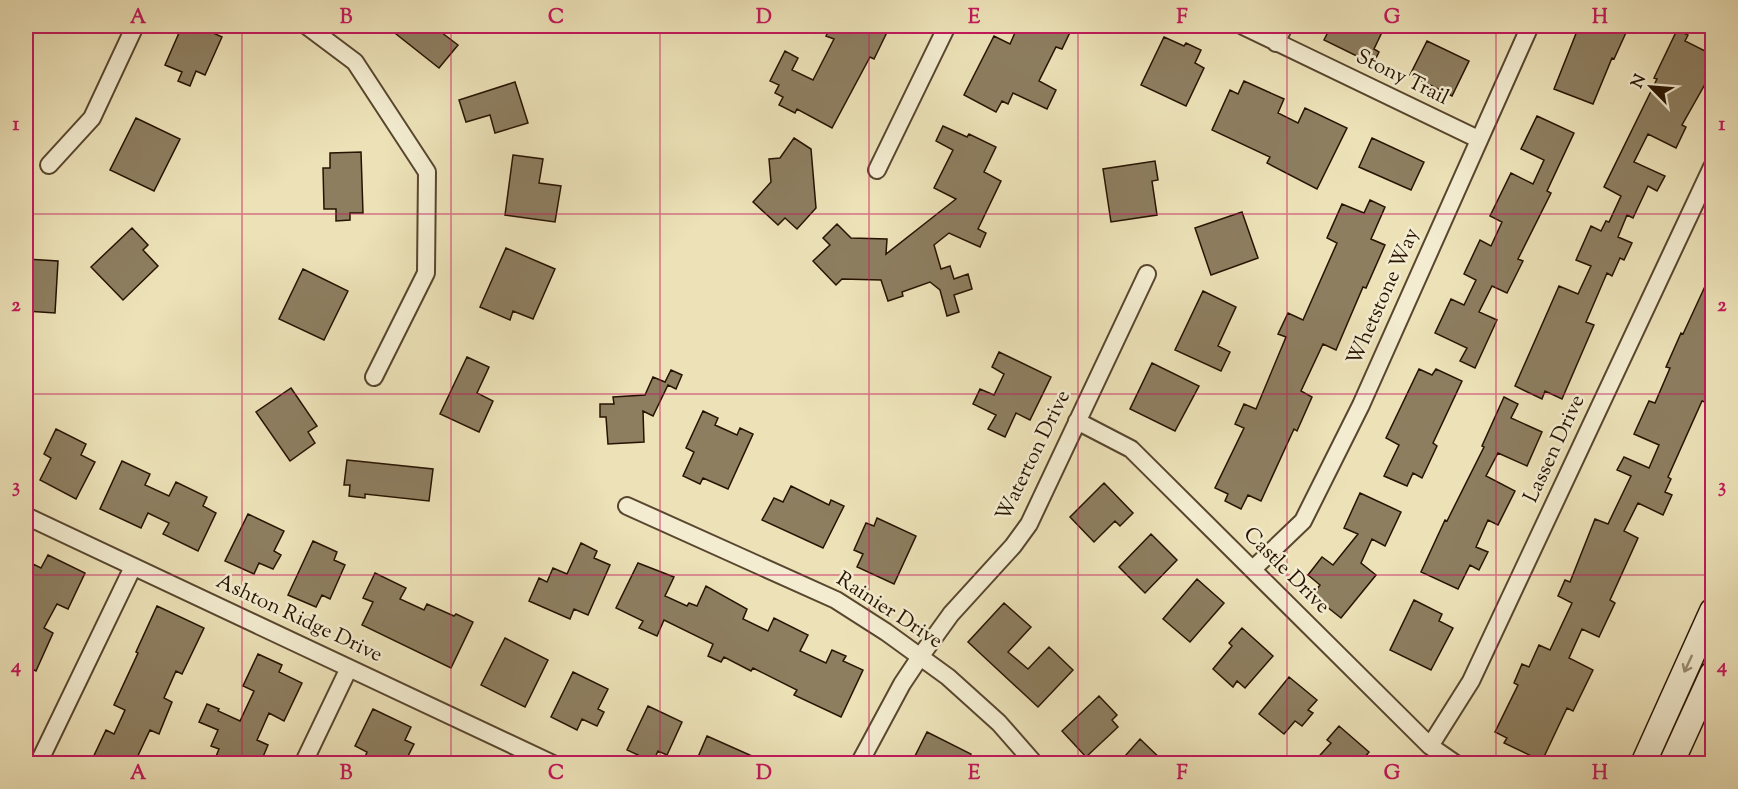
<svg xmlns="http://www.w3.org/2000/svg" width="1738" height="789" font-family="'Sorts Mill Goudy',serif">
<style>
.building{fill:#8d7e60;stroke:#271301;stroke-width:1.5}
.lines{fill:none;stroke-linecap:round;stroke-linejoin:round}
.minor-casing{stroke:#58462e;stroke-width:20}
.secondary-casing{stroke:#271301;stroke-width:27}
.minor{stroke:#f3ecd0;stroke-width:16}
.secondary{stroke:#f3ecd0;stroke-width:24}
.oneway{stroke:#978a73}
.grid{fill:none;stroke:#c2185b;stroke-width:1.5;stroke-opacity:0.55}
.labels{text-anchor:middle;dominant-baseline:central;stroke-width:5;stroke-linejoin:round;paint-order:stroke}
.street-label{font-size:21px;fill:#271301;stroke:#f3ecd0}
.neatline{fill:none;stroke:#c2185b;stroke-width:2}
.grid-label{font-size:20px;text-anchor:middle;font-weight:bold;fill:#c2185b}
</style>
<rect width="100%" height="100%" fill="#ece1b7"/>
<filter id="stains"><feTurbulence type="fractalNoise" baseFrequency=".00333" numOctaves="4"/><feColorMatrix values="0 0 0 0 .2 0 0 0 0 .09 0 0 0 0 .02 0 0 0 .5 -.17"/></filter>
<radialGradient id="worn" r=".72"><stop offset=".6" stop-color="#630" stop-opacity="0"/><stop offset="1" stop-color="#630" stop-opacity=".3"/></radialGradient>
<path class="building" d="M182 26H217L213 33 222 37 205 75 196 71 190 86 178 81 182 72 165 65Z
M386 26H433L458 45 439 68Z
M831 26H843L852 30 854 26H890L874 59 870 57 832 128 797 109 795 113 779 105 783 97 775 93 779 85 770 81 785 51 798 58 792 70 813 80 834 39 826 36Z
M1018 26H1073L1062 49 1056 47 1039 81 1056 90 1047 109 1013 93 1008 104 1002 101 996 112 964 95 994 36 1010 44Z
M1331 26H1385L1374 49 1379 52 1373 64 1324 40Z
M1579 26H1629L1614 59 1612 58 1593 104 1554 89Z
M1677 30 1688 35 1685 41 1713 55V70L1682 125 1686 127 1676 148 1648 134 1634 162 1665 176 1657 191 1648 186 1633 218 1627 215 1618 237 1632 243 1624 260 1620 258 1612 276 1607 273 1586 322 1594 325 1562 399 1545 391 1542 399 1515 386 1559 286 1578 294 1591 266 1576 260 1591 226 1601 231 1606 221 1609 222 1621 196 1604 187 1657 79 1654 78Z
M1164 37 1184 46 1186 43 1201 50 1195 63 1204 68 1186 106 1141 85Z
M1427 41 1469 61 1452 96 1410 75Z
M1244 81 1284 99 1278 113 1298 123 1305 108 1347 128 1317 189 1267 163 1270 157 1212 130 1230 90 1238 94Z
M515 82 528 123 495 133 490 115 466 122 459 100Z
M1537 116 1574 133 1547 191 1551 193 1518 259 1523 261 1507 293 1492 286 1479 312 1497 320 1475 368 1460 361 1467 348 1435 333 1451 299 1464 305 1476 280 1464 274 1480 240 1491 246 1502 222 1490 216 1511 173 1533 184 1544 160 1521 149Z
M136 118 180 139 154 191 110 170Z
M943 126 967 137 969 134 996 147 984 172 1001 181 978 229 986 233 980 247 949 233 934 245 941 269 950 266 954 279 968 274 972 289 954 295 959 312 947 316 940 290 930 282 902 292 903 296 888 301 881 280 842 279 836 285 813 261 830 245 823 238 837 224 851 238 887 239 886 254 956 199 934 188 953 150 936 141Z
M794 138 811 149 816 208 797 229 785 218 778 225 753 202 771 182 769 159 780 158Z
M1372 138 1424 162 1411 190 1359 167Z
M361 152 363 213H350V220L336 221V209H324L323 168H330V153Z
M513 155 543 159 539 183 561 186 555 222 505 215Z
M1155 161 1158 180 1152 181 1157 215 1111 222 1103 169Z
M1370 200 1385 207 1371 239 1385 245 1366 288 1363 287 1336 350 1323 344 1301 391 1312 397 1297 431 1294 429 1261 501 1248 495 1241 509 1225 501 1228 494 1215 488 1244 428 1235 424 1244 404 1256 409 1286 337 1278 334 1288 313 1303 320 1337 243 1327 238 1342 204 1364 213Z
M1242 212 1258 258 1211 275 1195 228Z
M132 228 148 245 143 250 158 266 123 300 91 267Z
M506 248 555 269 533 319 513 311 510 320 480 307Z
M26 259 58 261 55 313 26 311Z
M303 269 348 291 324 340 279 319Z
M1713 269V405L1702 401 1668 477 1671 479 1665 492 1672 495 1663 515 1638 503 1624 531 1638 538 1610 600 1615 603 1599 637 1582 629 1569 658 1593 670 1573 711 1567 708 1542 761 1504 743 1507 738 1495 732 1518 685 1514 683 1522 664 1529 667 1539 645 1550 650 1572 603 1558 596 1565 580 1570 582 1595 519 1608 524 1631 476 1617 470 1624 457 1649 468 1659 445 1634 434 1649 401 1655 403 1670 368 1666 367 1681 333 1683 334Z
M1203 291 1236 307 1218 346 1230 352 1221 371 1175 350Z
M999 352 1051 377 1030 420 1016 413 1005 437 988 429 996 415 973 404 980 389 994 395 1004 374 992 367Z
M467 357 489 367 477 393 493 401 479 432 440 414Z
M1152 363 1199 386 1175 431 1130 409Z
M1419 369 1432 375 1436 369 1462 381 1433 443 1437 446 1422 478 1413 473 1407 486 1384 476 1399 445 1386 438Z
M671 370 682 375 676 389 668 385 653 416 643 411 644 442 608 444 606 417H600V404H614L613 397 645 395 653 377 665 382Z
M291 388 317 426 308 432 315 443 290 461 256 412Z
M1504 397 1518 404 1511 418 1542 432 1527 466 1498 453 1486 476 1515 491 1498 525 1488 520 1476 547 1488 552 1479 570 1470 565 1458 589 1421 572 1445 520 1447 521 1484 447 1482 446Z
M703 411 718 418 715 425 737 435 740 428 753 434 728 489 703 478 700 484 683 476 694 452 686 448Z
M56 429 86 444 81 455 95 462 76 499 40 480 51 458 44 454Z
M347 460 433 469 429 501 365 494V498L349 496 350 485H344Z
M122 461 150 474 145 485 169 496 176 482 207 497 203 506 216 513 198 551 163 534 169 523 148 513 141 528 100 509Z
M1104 483 1133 513 1120 526 1115 521 1094 542 1070 517Z
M791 486 829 505 831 500 844 506 823 548 762 520 774 498 783 502Z
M1360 493 1401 512 1385 546 1372 539 1361 563 1376 575 1341 618 1312 595 1320 585 1308 575 1322 557 1333 565 1358 534 1344 528Z
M248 514 284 531 274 551 281 555 273 569 259 563 254 574 225 561Z
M877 518 916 536 894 584 857 567 863 554 854 550 866 523 874 526Z
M1151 534 1177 560 1145 593 1119 567Z
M313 541 337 552 334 560 345 565 330 599 322 595 316 607 288 595Z
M581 543 597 551 594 558 610 565 588 615 574 609 570 619 529 601 539 578 547 582 553 568 567 574Z
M48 555 85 573 68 609 57 604 44 628 53 633 36 671 26 666V579L33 564 41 568Z
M638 563 674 577 665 596 687 606 689 603 697 606 706 586 747 609 743 619 768 631 774 618 808 635 800 651 826 663 832 650 846 656 843 661 863 670 841 717 794 695 797 690 753 668 751 671 724 657 721 662 708 656 713 644 664 620 657 636 639 628 643 621 616 608Z
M375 573 406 588 400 599 424 610 427 604 454 616 456 614 473 622 451 668 362 625 373 602 363 598Z
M1197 579 1224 603 1190 642 1163 619Z
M1414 600 1442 614 1439 621 1453 628 1431 670 1390 650Z
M1004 603 1031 627 1008 652 1028 669 1049 647 1073 670 1038 707 968 642Z
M157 606 204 628 182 674 176 671 164 698 172 702 159 734 150 730 134 764H90L106 730 114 734 125 710 114 705 138 653 136 652Z
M1242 628 1273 656 1245 688 1237 681 1233 687 1213 669 1232 646 1229 643Z
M505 638 548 660 525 707 481 685Z
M258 654 282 665 279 672 302 683 284 721 269 713 257 740 268 745 260 764H213L219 749 211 746 218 730 199 722 207 704 219 709 218 711 240 721 254 691 243 686Z
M573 672 608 689 598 709 604 712 597 726 582 719 577 730 551 717Z
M1289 677 1317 700 1308 710 1313 713 1302 726 1295 721 1284 734 1259 714Z
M1099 696 1117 715 1112 720 1118 727 1086 757 1062 731Z
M648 706 682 722 667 755 658 751 653 762 627 750Z
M373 709 411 727 405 740 414 744 404 764H372L364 760 367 752 355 746Z
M1339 726 1369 752 1359 764H1312L1331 743 1327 740Z
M927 732 971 754 967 764H911Z
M707 736 770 764H695Z
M1140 739 1166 764H1118Z"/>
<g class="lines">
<g class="minor-casing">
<path id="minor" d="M307 26 355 62 427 172 426 273 374 377
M1243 26 1478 139
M1276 43 1284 26
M49 165 92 118 135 26
M877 170 947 26
M1077 421 1131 449 1430 746 1456 764
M627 506 836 600 886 632 948 677 999 723 1035 764
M26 516 553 764
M1253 569 1303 521 1361 405 1530 26
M1430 746 1471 681 1712 167
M38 764 133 567
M303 764 349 668
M859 764 902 684 920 657 951 614 1013 546 1029 524 1147 274"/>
</g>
<g class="secondary-casing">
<path id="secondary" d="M1643 764 1712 611
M1671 764 1712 674"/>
</g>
<use href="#minor" class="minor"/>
<use href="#secondary" class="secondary"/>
</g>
<defs><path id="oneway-shaft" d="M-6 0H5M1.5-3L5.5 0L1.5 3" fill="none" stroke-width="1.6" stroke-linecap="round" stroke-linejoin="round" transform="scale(1.5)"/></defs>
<use class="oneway" href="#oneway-shaft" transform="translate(1688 664) rotate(115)"/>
<path class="grid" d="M242 26V764M451 26V764M660 26V764M869 26V764M1078 26V764M1287 26V764M1496 26V764M26 214H1712M26 394H1712M26 575H1712"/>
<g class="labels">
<g class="street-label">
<text transform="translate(1402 78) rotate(26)">Stony Trail</text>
<text transform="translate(1384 297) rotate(-66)">Whetstone Way</text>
<text transform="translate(1555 449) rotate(-65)">Lassen Drive</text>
<text transform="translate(1034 456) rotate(-64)">Waterton Drive</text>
<text transform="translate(1286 571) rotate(45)">Castle Drive</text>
<text transform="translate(889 611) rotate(33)">Rainier Drive</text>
<text transform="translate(299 619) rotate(25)">Ashton Ridge Drive</text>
</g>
</g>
<rect width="1738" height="789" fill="none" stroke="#ece1b7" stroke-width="66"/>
<g transform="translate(1651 87) rotate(295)" stroke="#f3ecd0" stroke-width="4.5" paint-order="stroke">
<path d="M0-4.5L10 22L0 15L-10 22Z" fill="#271301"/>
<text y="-9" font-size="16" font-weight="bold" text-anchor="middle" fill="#271301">N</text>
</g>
<rect x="33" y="33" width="1672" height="723" class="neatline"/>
<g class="grid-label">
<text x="138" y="23">A</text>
<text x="346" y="23">B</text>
<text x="556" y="23">C</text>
<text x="764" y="23">D</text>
<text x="974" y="23">E</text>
<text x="1182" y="23">F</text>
<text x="1392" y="23">G</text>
<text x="1600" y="23">H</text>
<text x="16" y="130">1</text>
<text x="1722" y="130">1</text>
<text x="16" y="311">2</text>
<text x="1722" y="311">2</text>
<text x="16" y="492">3</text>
<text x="1722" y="492">3</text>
<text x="16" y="672">4</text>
<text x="1722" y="672">4</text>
<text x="138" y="779">A</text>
<text x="346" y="779">B</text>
<text x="556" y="779">C</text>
<text x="764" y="779">D</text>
<text x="974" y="779">E</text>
<text x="1182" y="779">F</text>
<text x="1392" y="779">G</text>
<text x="1600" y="779">H</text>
</g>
<rect width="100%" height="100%" filter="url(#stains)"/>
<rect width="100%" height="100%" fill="url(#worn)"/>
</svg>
